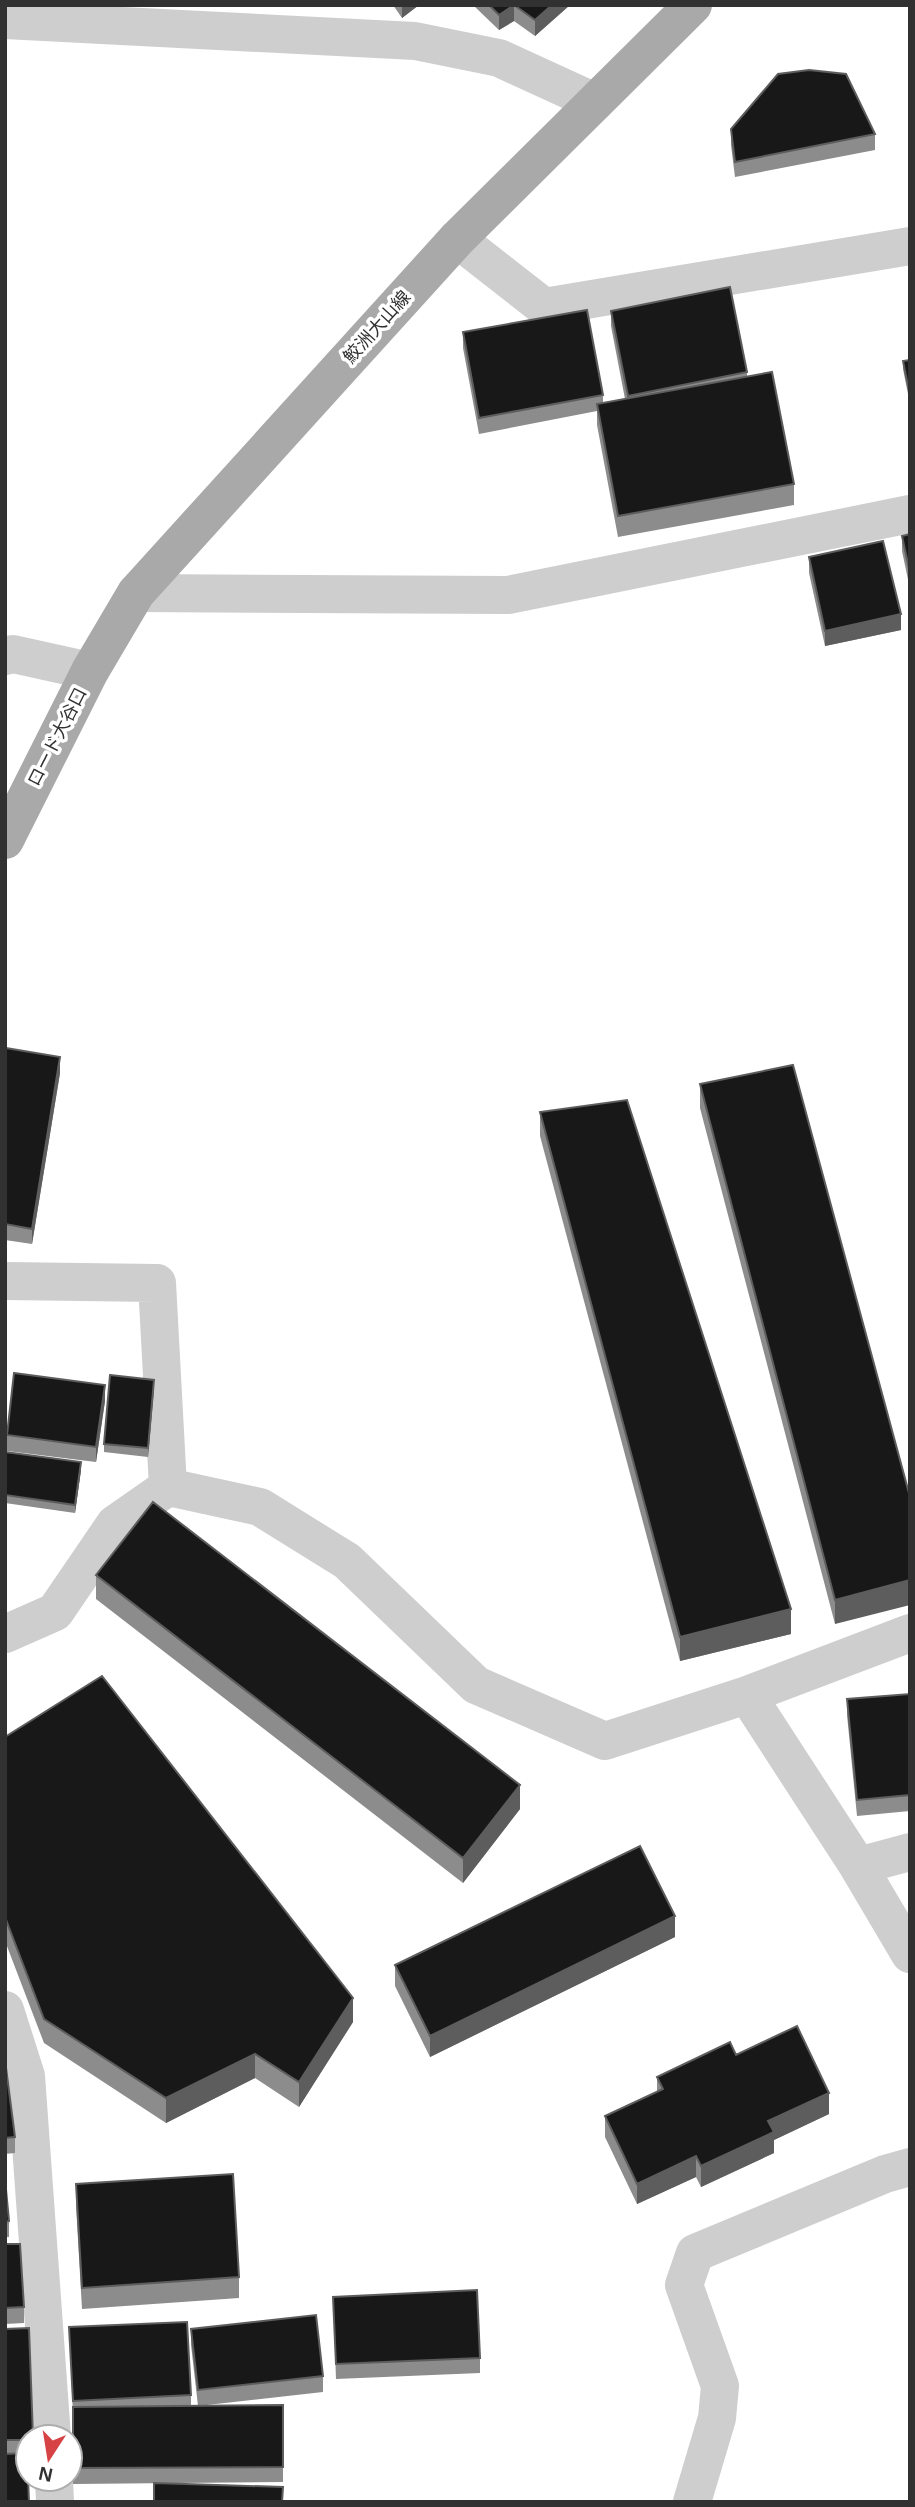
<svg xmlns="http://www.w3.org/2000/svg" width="915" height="2507" font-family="Arial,'Noto Sans JP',sans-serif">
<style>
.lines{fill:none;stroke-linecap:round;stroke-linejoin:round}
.minor{stroke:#cecece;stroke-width:38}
.major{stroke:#a9a9a9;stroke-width:38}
.wall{fill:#8c8c8c}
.shaded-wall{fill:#5d5d5d}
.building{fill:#181818;stroke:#5d5d5d;stroke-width:2}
.labels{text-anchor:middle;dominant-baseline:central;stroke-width:7;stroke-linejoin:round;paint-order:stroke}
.street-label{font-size:18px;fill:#313131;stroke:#fff}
</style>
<rect width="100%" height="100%" fill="#fff"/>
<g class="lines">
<path class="minor" d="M5 20 415 41 499 58 595 102
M457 239 544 307 910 246
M136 593 508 595 910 514
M5 656 13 654 90 671
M5 1281 157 1283 168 1487
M5 1634 55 1612 115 1524 168 1487 260 1507 347 1561 476 1685 605 1741 747 1695 910 1633
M747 1695 858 1866 910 1954
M858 1866 910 1852
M5 2010 26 2076 52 2437
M54 2479 55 2502
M692 2502 717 2418 720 2386 684 2285 695 2253 885 2174 910 2167"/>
<path class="major" d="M5 840 90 671 136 593 457 239 693 5"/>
</g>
<path class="wall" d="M393 5H419L402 18Z
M473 5H570L535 36 514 21 499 30Z
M731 129 875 134V150L735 177 731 145Z
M611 311 747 372V376L794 484V505L618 537 597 425V411L479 434 463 348V332L603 395V403L625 399 611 326Z
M910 360V404L903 369V361Z
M910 534V589L902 551V536Z
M809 557 901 630 825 646 809 573Z
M5 1053 60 1073 32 1244 5 1240Z
M700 1084 910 1497 835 1624 700 1108Z
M540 1112 791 1634 680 1661 540 1136Z
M154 1388 148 1457 104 1452V1444Z
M105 1401 96 1462 7 1451V1435Z
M5 1452 81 1470 75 1513 5 1503Z
M96 1575 520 1809 463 1883 96 1599Z
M910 1694V1811L857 1816 847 1715V1699Z
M5 1737 353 2022 299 2107 255 2078 166 2123 44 2043 5 1941Z
M675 1937 430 2057 395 1986V1965Z
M736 2055 829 2114 774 2140V2153L701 2187 696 2177 637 2204 605 2137V2116L657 2092V2077Z
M5 2060 15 2137V2153L5 2154Z
M5 2179 9 2221V2237H5Z
M76 2184 239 2277V2298L82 2309 76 2205Z
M5 2244 24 2307V2323L5 2324Z
M333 2297 480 2358V2373L336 2379Z
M69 2327 191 2395V2406L283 2405V2482L73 2484V2416Z
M5 2329 28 2437V2455L5 2502Z
M191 2329 323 2376V2392L198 2406 191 2345Z"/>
<path class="shaded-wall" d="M402 5H419L402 18Z
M514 5V21L499 30V15Z
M552 5H570L535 36V20Z
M901 614V630L825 646V631Z
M60 1057V1073L32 1244V1229Z
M154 1380V1388L148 1457V1448Z
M105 1385V1401L96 1462V1447Z
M81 1462V1470L75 1513V1505Z
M910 1580V1605L835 1624V1600Z
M791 1609V1634L680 1661V1637Z
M520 1785V1809L463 1883V1858Z
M675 1916V1937L430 2057V2036Z
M353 1998V2022L299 2107V2082Z
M255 2054V2078L166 2123V2098Z
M829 2093V2114L774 2140V2153L701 2187V2166L768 2121Z
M696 2156V2177L637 2204V2184Z"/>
<path class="building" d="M489 5H552L535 20 514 5 499 15Z
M809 70 846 74 875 134 735 162 731 129 778 74Z
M730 287 747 372 628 396 611 311Z
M587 310 603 395 479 418 463 332Z
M910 360V396L903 361Z
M772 372 794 484 618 516 597 404Z
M910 534V573L902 536Z
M883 541 901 614 825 631 809 557Z
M6 1048 60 1057 32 1229 5 1224Z
M793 1065 910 1497V1580L835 1600 700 1084Z
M627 1100 791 1609 680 1637 540 1112Z
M14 1373 105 1385 96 1447 7 1435Z
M110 1375 154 1380 148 1448 104 1444Z
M5 1452 81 1462 75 1505 5 1495Z
M153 1502 520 1785 463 1858 96 1575Z
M102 1676 353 1998 299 2082 255 2054 166 2098 44 2019 5 1917V1737Z
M910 1694V1795L857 1800 847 1699Z
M640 1846 675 1916 430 2036 395 1965Z
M797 2026 829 2093 768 2121 774 2132 701 2166 696 2156 637 2184 605 2116 663 2089 657 2077 730 2042 736 2055Z
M5 2060 15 2137 5 2138Z
M233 2174 239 2277 82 2288 76 2184Z
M5 2179 9 2221 5 2222Z
M5 2244H20L24 2307 5 2308Z
M477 2290 480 2358 336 2364 333 2297Z
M316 2315 323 2376 198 2390 191 2329Z
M187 2322 191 2395 73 2401 69 2327Z
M29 2328 33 2437H28V2440H5V2329Z
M283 2405V2467L73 2468V2407Z
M27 2453 29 2502H5V2454Z
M154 2483 283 2487 282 2502H154Z"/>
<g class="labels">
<g class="street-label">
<text transform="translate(377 327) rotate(-48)">鮫洲大山線</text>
<text transform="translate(57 737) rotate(-63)">ロード大谷口</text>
</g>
</g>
<rect width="915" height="2507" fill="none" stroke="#313131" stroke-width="14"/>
<g transform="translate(49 2458) rotate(192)"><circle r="33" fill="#ffffff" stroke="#adadad" stroke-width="2"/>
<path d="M0-5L12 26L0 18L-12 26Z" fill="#d74345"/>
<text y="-10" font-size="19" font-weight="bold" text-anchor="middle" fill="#313131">N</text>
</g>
</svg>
